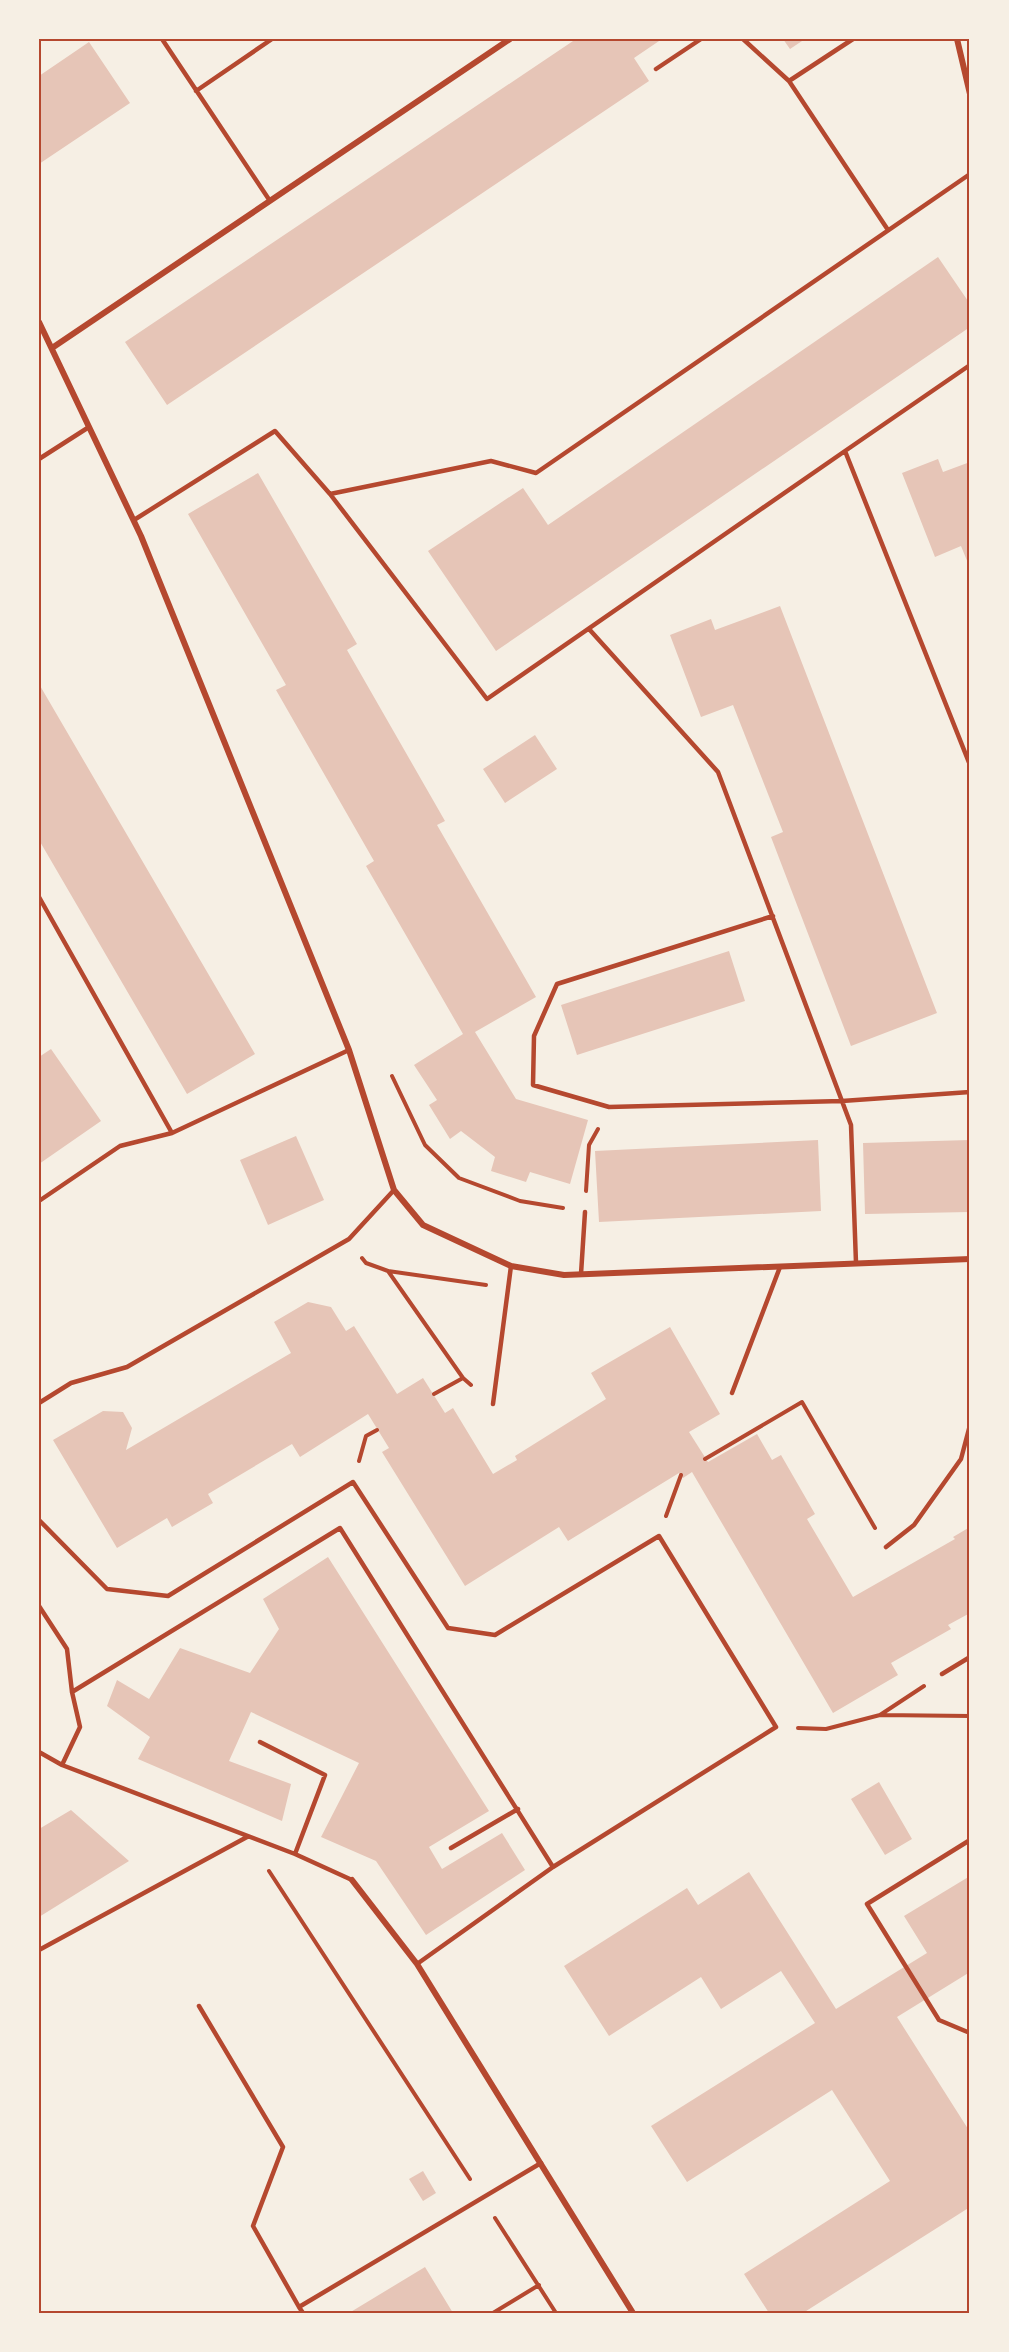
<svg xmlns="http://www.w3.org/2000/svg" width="1009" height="2352" font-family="'Alegreya Sans',sans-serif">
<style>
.building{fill:#e6c5b7}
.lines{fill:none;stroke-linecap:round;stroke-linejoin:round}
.path{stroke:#b5482f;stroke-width:4}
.service{stroke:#b5482f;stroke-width:4.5}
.minor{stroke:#b5482f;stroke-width:6}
.neatline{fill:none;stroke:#b5482f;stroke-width:2}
</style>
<rect width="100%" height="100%" fill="#f6efe4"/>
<path class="building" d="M576 39H662L634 58 649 81 167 405 125 342Z
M783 39H805L790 49Z
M89 42 130 103 39 164V76Z
M938 257 970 304V327L496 651 428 551 523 488 548 525Z
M938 459 943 472 970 462V568L961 546 935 557 902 473Z
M258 473 357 644 347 650 445 821 437 825 536 997 475 1032 516 1099 588 1120 570 1184 530 1172 526 1182 491 1171 495 1157 461 1131 450 1139 429 1105 437 1100 414 1065 463 1034 366 866 374 861 276 690 286 685 188 514Z
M780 606 937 1013 851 1046 771 837 783 832 733 705 701 717 670 635 711 619 715 630Z
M39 684 255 1054 187 1094 39 840Z
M535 735 557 769 505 803 483 769Z
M729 951 745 1001 577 1055 561 1005Z
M51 1049 101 1121 39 1164V1057Z
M296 1136 324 1200 268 1225 240 1160Z
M818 1140 821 1211 599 1222 595 1151Z
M970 1140V1212L865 1214 863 1143Z
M308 1302 331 1307 346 1331 354 1326 397 1394 423 1378 445 1413 453 1408 493 1474 517 1460 515 1456 606 1399 591 1373 670 1327 720 1414 689 1432 708 1462 757 1434 772 1460 781 1455 815 1514 807 1519 853 1597 955 1539 953 1537 970 1527V1613L948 1625 951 1629 891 1663 898 1675 833 1713 692 1472 683 1478 679 1473 568 1541 559 1527 465 1586 382 1452 389 1448 368 1414 300 1457 292 1444 208 1494 213 1503 172 1527 167 1518 117 1548 53 1440 103 1411 123 1412 132 1428 126 1450 291 1353 274 1322Z
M328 1557 489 1811 429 1847 442 1869 502 1833 525 1870 426 1935 376 1861 321 1837 359 1763 251 1712 229 1761 291 1784 282 1821 138 1759 150 1737 107 1706 117 1680 149 1699 180 1648 250 1673 279 1629 263 1599Z
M879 1782 912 1839 885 1855 851 1799Z
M71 1810 129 1861 39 1917V1829Z
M749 1872 836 2009 927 1953 904 1916 970 1876V1972L897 2017 970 2132V2207L803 2313H769L744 2274 890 2181 832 2090 687 2182 651 2126 815 2023 781 1971 721 2009 701 1977 609 2036 564 1966 687 1888 698 1905Z
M423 2171 436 2193 423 2201 409 2179Z
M425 2267 453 2313H349Z"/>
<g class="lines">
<path class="path" d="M392 1076 425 1145 459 1178 520 1201 563 1208
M586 1191 589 1145 598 1129
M362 1258 366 1263 388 1271
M463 1378 388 1271 486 1285
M434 1394 463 1378 471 1385
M705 1459 802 1402 875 1528
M359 1461 366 1436 377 1430
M666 1516 681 1475
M880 1715 970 1716
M798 1728 826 1729 880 1715 924 1686
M269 1871 470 2179
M495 2218 556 2313
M493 2313 539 2285"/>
<path class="service" d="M162 39 270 201
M743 39 789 81 888 230
M656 69 701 39
M789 81 853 39
M196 91 272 39
M970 365 845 451 970 765
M39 459 89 427
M330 494 491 461 536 473 970 174
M134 520 275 431 330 494 487 699 845 451
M589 629 718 772 851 1125 856 1263
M39 897 172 1133 349 1050
M773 916 557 984 534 1036 533 1085 609 1107 842 1101 970 1092
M39 1201 120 1146 172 1133
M581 1274 585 1212
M732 1393 780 1267
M39 1403 71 1383 127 1367 349 1239 394 1190
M493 1404 511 1266
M39 1520 107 1589 168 1596 353 1482 448 1628 495 1635 659 1536 776 1727 553 1867 417 1964
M886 1547 914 1525 961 1459 970 1425
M39 1606 67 1649 72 1692 80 1727 62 1765
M942 1674 970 1657
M72 1692 340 1528 553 1867
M260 1742 325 1775 295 1854
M39 1752 62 1765 295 1854 352 1880
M970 1840 867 1904 939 2020 970 2033
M451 1848 518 1809
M39 1950 247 1837
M199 2006 283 2147 253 2226 299 2307
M303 2313 299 2307 541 2163"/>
<path class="minor" d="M957 39 970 94
M39 322 141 536 349 1050 394 1190 423 1225 511 1266 564 1275 970 1259
M52 348 510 39
M352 1880 417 1964 633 2313"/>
</g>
<rect width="1009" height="2352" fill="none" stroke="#f6efe4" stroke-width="81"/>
<rect x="40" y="40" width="928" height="2272" class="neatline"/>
</svg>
